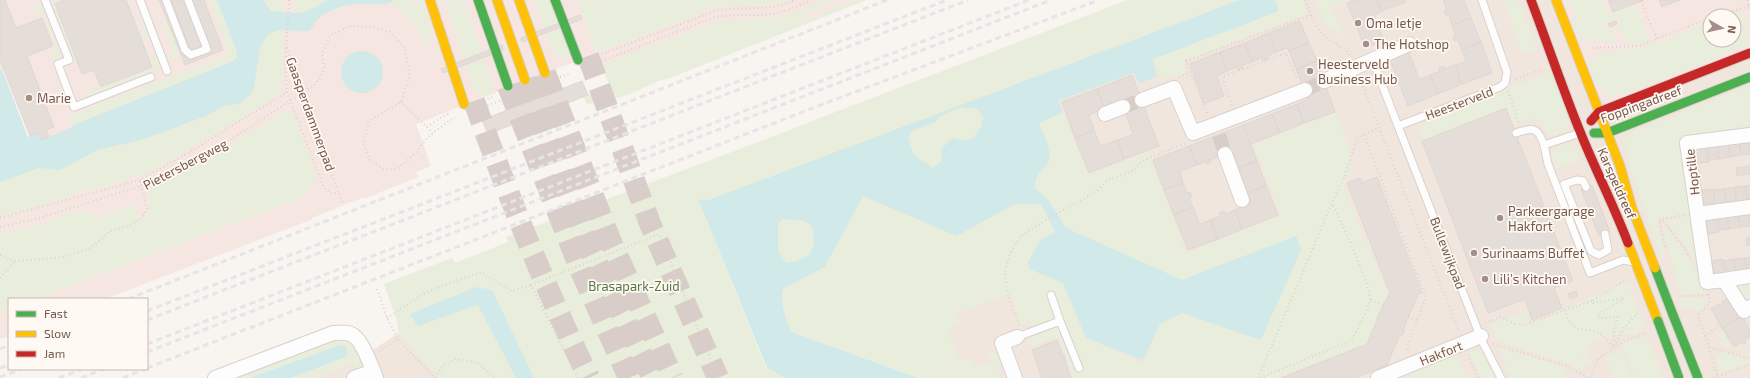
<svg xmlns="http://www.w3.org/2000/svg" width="1750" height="378" font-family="'Exo 2',sans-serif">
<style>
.residential{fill:#f1e6de;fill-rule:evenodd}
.commercial{fill:#f5e6e1;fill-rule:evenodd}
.green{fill:#e8eedb}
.water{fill:#d1e9e9;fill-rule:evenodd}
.pier{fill:#f8f4f0}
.building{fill:#e5ddd7;stroke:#e1d7d2}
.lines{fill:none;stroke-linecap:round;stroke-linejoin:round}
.street-tunnel{stroke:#d8cdc8;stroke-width:14;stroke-dasharray:14 7;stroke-linecap:butt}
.highway-tunnel{stroke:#d8cdc8;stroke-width:22;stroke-dasharray:22 11;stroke-linecap:butt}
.lane-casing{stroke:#d8d1cd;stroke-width:9}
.street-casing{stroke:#d8d1cd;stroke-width:16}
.fast-casing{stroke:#d8d0cb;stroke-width:11}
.slow-casing{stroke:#d8d0cb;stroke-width:11}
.jam-casing{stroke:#d8d0cb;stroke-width:11}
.path{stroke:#dad3d0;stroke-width:2;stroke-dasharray:1 3;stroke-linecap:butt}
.lane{stroke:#fefdfd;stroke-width:7}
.street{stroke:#fefdfd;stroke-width:14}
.fast{stroke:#4caf50;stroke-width:9}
.slow{stroke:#ffc107;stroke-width:9}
.jam{stroke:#c62828;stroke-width:9}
.rail{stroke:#e6e4e7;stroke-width:3;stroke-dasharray:6 4;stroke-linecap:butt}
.fast-bridge-casing{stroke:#d8d0cb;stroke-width:11;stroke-linecap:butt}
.fast-bridge{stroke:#4caf50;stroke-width:9}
.poi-dot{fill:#a58f87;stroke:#fef9f3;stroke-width:1.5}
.labels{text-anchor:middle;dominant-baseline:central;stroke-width:3.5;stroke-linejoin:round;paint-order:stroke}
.poi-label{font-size:13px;fill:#78594e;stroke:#fef9f3;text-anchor:start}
.street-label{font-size:13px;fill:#78594e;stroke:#fef9f3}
.park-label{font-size:13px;fill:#587743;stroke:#fef9f3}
</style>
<rect width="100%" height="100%" fill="#f8f4f0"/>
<path class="residential" d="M1128 0H1750V378H990L885 348 832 188 807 123ZM1710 16H1734V40H1710Z
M399 333 440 378H311L352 363Z"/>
<path class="commercial" d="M0 0H855L629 89 613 93 597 53 454 109 416 124 431 166 416 172 418 177 366 198 365 197 346 204 312 218 313 219 105 299H9V336L0 339Z
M1562 0H1750V56L1604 113ZM1710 16H1734V40H1710Z"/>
<path class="green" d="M61 0H64L55 4 89 92 152 67 138 31 140 30 129 0H130L142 30 146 28 149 37 143 40 152 61 158 59 161 68 90 96 76 61 75 62 52 3Z
M209 0H217L237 52V57L234 61 73 125 69 115 225 57 228 49Z
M263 0H283V12L270 11Z
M295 0H327C318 8 307 13 295 12Z
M394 0H422L433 35 429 36 430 43 425 45 415 25 392 2Z
M445 0H463L492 83 491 84 494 93 479 98 476 90H474Z
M535 0H549L570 55 558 59 554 54Z
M577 0 605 1 614 0H787L767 6H730L709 10 596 53Z
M822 0H836L802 16V21L855 0H867L670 78 658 81 635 92 615 99 614 95 624 90 587 105 584 97 610 86 602 65 716 22C732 18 747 20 763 19 784 18 803 8 822 0Z
M1128 0H1240L708 200 698 199 766 368 785 378H440L399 333 397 321 384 284 452 258 455 263 508 242 506 237C713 160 921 80 1128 0Z
M1275 0H1302L1307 14 1183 61 1186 72 1164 80 1163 76H1157L1153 59 1278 11Z
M1316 0H1340L1341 3 1329 7 1347 39 1325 23Z
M1504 0H1518L1538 51 1522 53Z
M1569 0H1602L1606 11 1613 13 1635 5 1649 40 1636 45 1626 42 1620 31 1617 21 1624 18 1623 17 1599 26 1600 28 1607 25 1608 28H1612L1615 44 1588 39 1580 41 1578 36 1590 34H1577L1574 30 1575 14Z
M41 4 62 56 53 60 50 51 56 48 42 11 35 14 33 7Z
M1743 10 1750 43 1627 93 1607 96 1593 79 1588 61 1604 52 1643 47 1670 39 1710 21V40H1734V16H1728Z
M166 18 181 55 170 60 168 59 166 56 174 53 161 20Z
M276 30H282C282 38 284 89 282 92L247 115 150 172 86 192 85 189 75 192V195L0 217V182L39 168 60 170 97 150 141 140 206 116 224 106 241 104 250 97 253 90 259 51 262 41 268 34Z
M1551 71 1569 120 1565 131 1554 135 1546 132C1540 112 1529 119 1514 124L1507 109 1425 141 1418 125Z
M1750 85V125L1683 136 1694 212 1657 219 1665 255 1662 258 1631 171 1624 140 1629 134Z
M961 107 977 109 983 116 982 126 972 139 960 140 941 162 933 168 913 154 908 137 912 131 935 122 940 116Z
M291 108 318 179 307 189 301 198 35 299H9V309L0 313V234L31 227 81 210 97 218 133 204 141 223C150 212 150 203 145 190L176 177Z
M1063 112 1089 175 1148 152 1186 253 1281 216 1254 145 1336 113 1350 150 1351 165 1344 188 1387 292 1365 343 1278 378H1074L1058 338 1029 346 1027 339 1032 326 1029 321 1020 325 1010 294 955 314 959 323 954 324 949 332 956 355 962 361 971 359 975 368 991 362 988 353 999 354 1005 363 996 366 1001 378H918L792 332C786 317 780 305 783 289L825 267 863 196 957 236 1016 204H1041L1055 232 1063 283 1086 338 1144 364 1160 324 1182 313 1261 340 1296 236 1182 280 1066 228 1049 201 1035 188C1034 171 1044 173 1049 160 1052 149 1043 134 1039 123Z
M1564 143 1576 147 1580 160 1556 168C1550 154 1551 151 1564 143Z
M1695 215 1699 266 1667 221Z
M783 219 803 221 810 224C814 232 816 247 809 254 805 259 794 261 788 263L781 258 778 247V224Z
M1663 225C1682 248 1695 266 1706 294H1682L1676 277Z
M1750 280V304L1746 306 1733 283Z
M1627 281 1644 324 1639 333 1624 335 1613 333 1594 341 1587 346 1570 364 1496 340 1490 325 1525 311 1530 325Z
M1684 298H1706L1705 304 1702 309 1687 308 1682 310 1680 302Z
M1722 328 1734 349 1719 344Z
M1647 335 1663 378H1635L1622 345Z
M333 338C353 338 356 348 365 363L358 372 352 363 315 378H291L346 357 348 353 345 346 340 345 249 378H232Z
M1499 348 1567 368 1561 375 1562 378H1511Z
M1469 349 1482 351 1497 378H1481Z
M1586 349 1592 363 1577 369 1573 362Z
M1621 351 1632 377 1630 378H1615L1606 358Z
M1721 352 1748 359 1749 362 1721 372 1716 357Z
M1457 353 1468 378H1392Z"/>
<path class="water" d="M217 0H263L271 11 301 13 316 7 327 0H394C387 8 366 2 355 4 342 5 329 10 318 19 314 23 313 28 308 31L278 30 268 34 260 47 254 87 251 95 239 104 224 106 206 116 141 140 97 150 60 170 39 168 0 182V70L2 69 28 137 38 133 41 140 71 128 73 125 234 61 237 57V52Z
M1240 0H1275L1279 11 1153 59 1157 76 1140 84 1133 73 1058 101 1063 112 1039 123C1043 134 1052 149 1049 160 1044 173 1034 171 1035 188L1049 201 1066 228 1182 280 1296 236 1301 250 1261 340 1182 313 1160 324 1143 360 1086 338 1063 283 1029 269 1028 262 1040 240 1055 232 1041 204H1015L957 236 863 196 825 267 783 289C780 305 786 318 792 332L918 378H785L767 368 698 199 708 200ZM961 107 977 109 983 116 982 126 972 139 960 140 953 138 941 149V162L933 168 913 154 908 137 912 131 935 122 940 116ZM783 219 803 221 810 224C814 232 816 247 809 254 805 259 794 261 788 263L781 258 778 247V224Z
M341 72a21 21 0 1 1 42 0a21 21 0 1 1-42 0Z
M476 287 492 290 534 378H516L478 305 418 326 410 314Z
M340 345 345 346 348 353 346 357 291 378H249Z"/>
<path class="pier" d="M2 69H3L30 136 28 137Z"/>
<path class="building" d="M0 0H5L16 28 42 18 53 46 27 56 54 127 46 130 49 137 41 140 38 133 30 136 0 60Z
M64 0H126L152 67 101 87 94 70 82 74 55 4Z
M159 0H171L195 61 185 65Z
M171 0H204L223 50 195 61Z
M1354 0H1377L1382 11 1374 16 1384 41 1365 48 1347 3Z
M1377 0H1405L1406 2 1382 11Z
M1443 0H1464L1471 18 1452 25 1449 15 1446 16 1444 11 1447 10Z
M1608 0H1644L1613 12Z
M1659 0H1680L1662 7Z
M580 15 582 19 522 42 521 38Z
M1471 18 1481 42 1462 50 1458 40 1455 41 1453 36 1456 35 1452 25Z
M1300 21 1309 43 1289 51 1287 48 1276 52 1269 33Z
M1616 21 1617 24 1610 27 1608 24Z
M1269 33 1276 52 1267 56 1268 59 1263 61 1262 58 1252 62 1245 43Z
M1481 42 1492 73 1462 84 1455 65 1465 62 1466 60 1462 50Z
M1245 43 1252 62 1242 65 1243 68 1238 70 1237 67 1227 71 1220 52Z
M1309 43 1317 61 1296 69 1289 51Z
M502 45 503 50 443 73 441 69Z
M1220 52 1227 71 1218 75 1217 77 1224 96 1204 104 1190 64Z
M1409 53 1419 78 1421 79 1430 75 1438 94 1408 106 1390 60Z
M1317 61 1335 112 1304 123 1297 104 1308 99 1296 69Z
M1455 65 1462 84 1438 94 1430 75 1440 71 1439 68 1444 66 1445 69Z
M1132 75 1159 146 1124 159 1117 140 1132 135 1133 133 1121 103 1104 108 1097 89Z
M582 81 588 95 488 134 482 120Z
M1097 89 1104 108 1089 115 1094 130 1075 138 1062 102Z
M1297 104 1304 123 1279 133 1272 114Z
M1506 108 1573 281 1554 288 1562 308 1532 320 1525 299 1488 313 1422 141Z
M1272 114 1279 133 1250 144 1243 125Z
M1243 125 1257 161 1238 168 1232 153 1225 154 1210 160 1211 162 1206 164 1205 162 1197 165 1189 146Z
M1094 130 1100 145 1102 146 1117 140 1124 159 1089 173 1075 138Z
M1750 140V154L1741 155 1739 141Z
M1739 141 1741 155 1730 157 1728 143Z
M1728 143 1730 157 1719 159 1717 145Z
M1717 145 1719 159 1709 160 1707 146Z
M1189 146 1197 165 1180 171 1183 183 1164 190 1153 160Z
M1707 148 1709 162 1698 163 1695 149Z
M1257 161 1266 185 1247 193 1243 183 1241 184 1239 179 1242 178 1238 168Z
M1750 166V174L1737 176 1736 168Z
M1377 177 1422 293H1419L1404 327V333L1399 337 1387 365 1355 378H1281L1367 344 1377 321 1376 320 1390 293 1347 183 1360 178 1362 183Z
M1183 183 1187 193 1190 192 1192 197 1189 198 1193 207 1174 215 1164 190Z
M1266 185 1278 215 1242 229 1235 210 1250 204 1251 202 1247 193Z
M1592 185 1610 232 1599 236 1581 189Z
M1750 185V199L1748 200 1745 186Z
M1745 186 1748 200 1736 201 1735 187Z
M1735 187 1736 201 1726 203 1724 189Z
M1713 189 1715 203 1704 204 1701 190Z
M1724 189 1726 203 1715 205 1713 190Z
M1193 207 1199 223 1201 224 1210 220 1218 239 1188 250 1174 215Z
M1235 210 1242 229 1218 239 1210 220 1220 216 1219 213 1224 211 1225 214Z
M1749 212 1750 226 1740 227 1738 213Z
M1738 213 1740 227 1729 229 1727 215Z
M1727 215 1729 229 1719 230 1717 218Z
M1717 218 1719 232 1708 234 1706 220Z
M1750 237V245L1747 246 1746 238Z
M1750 257V271L1747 272 1745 258Z
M1745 258 1747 272 1736 273 1734 259Z
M1723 259 1725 273 1714 275 1712 261Z
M1734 259 1736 273H1725L1723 261Z
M1576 291 1578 296 1570 299 1568 294Z
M1730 297 1742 316 1722 328 1711 309 1719 304 1722 305V302Z
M1742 316 1750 330V337L1745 340V344L1742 342 1734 347 1722 328Z
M1057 340 1062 354 1065 356 1066 364 1071 378H1042L1032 350Z"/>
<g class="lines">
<path class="street-tunnel" d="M1305 90 1324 81
M1123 107 1142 100
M1219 135 1225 154"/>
<path class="highway-tunnel" d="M588 56 651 226 718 378
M545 73 611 242 673 378
M525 80 590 249 653 378
M508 86 582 273 629 378
M474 101C508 195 545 288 589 378"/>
<g class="lane-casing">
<path id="lane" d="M45 0 69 60 58 64 74 107 151 77
M140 0 167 71
M166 0 185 50 191 55 207 49 188 0
M1367 63 1376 69 1398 126 1500 87 1505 83 1507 72 1482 0
M1398 126 1482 341 1501 378
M1516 133C1533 127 1538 127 1544 145
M1580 133 1544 145 1548 164 1590 273 1623 260 1634 262
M1586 187 1583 181 1577 180 1564 184 1591 251 1599 255 1608 250 1605 234
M1051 295 1060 321
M1017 337 1060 321 1079 368"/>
</g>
<g class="street-casing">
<path id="street" d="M1324 81 1409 44
M1142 100 1174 88 1193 133 1305 90
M1105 114 1123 107
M1750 135 1687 143 1707 282 1724 280 1744 311 1750 307
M1225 154 1242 200
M1698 214 1750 207
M1724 280 1750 276
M215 378 333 333C340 333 348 331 354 336 363 342 372 368 376 378
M354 378 373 371
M1015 378 1002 343 1017 337
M1378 378 1481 336"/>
</g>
<g class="fast-casing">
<path id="fast" d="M478 0 508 86
M555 0 578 60
M1594 133H1607L1750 77
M1655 268 1673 315"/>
</g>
<g class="slow-casing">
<path id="slow" d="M430 0 464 104
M497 0 525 80
M519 0 545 73
M1556 0 1620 166 1632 208 1655 268
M1628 243 1658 321"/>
</g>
<g class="jam-casing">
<path id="jam" d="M1531 0C1548 45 1563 90 1581 134 1596 171 1614 206 1628 243
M1591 121 1599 112 1750 53"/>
</g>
<path class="path" d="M289 0 285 64 287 92 324 188 332 194 339 192
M1305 0C1310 12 1313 25 1323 34 1331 43 1343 45 1350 55
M1747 0 1750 10
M1641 1 1657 39
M1717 16 1749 6 1750 7
M287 47 300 93 343 203
M1592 48 1638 46 1710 18
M594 57 718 10C747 6 765 12 795 0
M594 64 715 17C731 14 747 16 763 15 780 14 796 7 811 0
M560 77 569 74
M1179 77 1191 72
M1360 79 1459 332
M1516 79 1542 69
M1508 91 1519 123
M480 101 495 96
M401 102 433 133
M1232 105 1222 77 1286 53 1297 79
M480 108 500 101
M1207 113 1186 61 1311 15
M427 127 440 118 450 113
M1364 135 1426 297 1407 347 1409 352
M0 218 140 180 183 156 287 92
M1659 220 1684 215
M0 227 40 218 154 182 227 142 313 86 321 77 324 67 322 54 331 35 351 26 373 27 390 32 404 47 410 74 401 102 369 121 363 143 370 160 383 169H397L415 154 427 138 450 120 455 118
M1665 247 1659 220 1665 223 1690 256
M0 255 15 261 59 258 89 249 109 232 130 225 142 218 147 209 140 180
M0 278 15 261
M377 289 387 318 398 339 435 378
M1709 294 1710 303 1698 315 1709 347 1750 359
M1682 296 1708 295
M1371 300 1383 305
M1592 301 1565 310C1572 339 1586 323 1602 335 1606 338 1610 343 1613 347L1614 330 1618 317 1599 318 1598 315 1624 298 1593 303 1592 301 1626 280
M1408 317 1417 320
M387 318 428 291 481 272 512 291 531 285
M1485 323 1501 317 1515 324 1523 325 1565 310
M1019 325 1007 292 1005 272 1010 254 1020 237 1044 221 1097 191 1108 180 1131 172 1140 163 1151 157 1186 143
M1705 336 1720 325
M1493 344 1565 365 1588 378
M1614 346 1625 326 1638 313
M1709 347 1718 378
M379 351 398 339
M1468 355 1478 378
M435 378 444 365 455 359 477 362 495 378
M578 378 531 285 659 234 718 378
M1258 378 1332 203 1345 176 1357 138 1379 128
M1260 378 1352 340C1358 328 1366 314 1370 301 1373 290 1339 217 1332 203
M1590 378 1599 358 1624 341 1647 333
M1714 378 1750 364
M1749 378H1750"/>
<use href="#lane" class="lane"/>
<use href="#street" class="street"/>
<use href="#fast" class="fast"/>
<use href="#slow" class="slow"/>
<use href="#jam" class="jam"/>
<path class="rail" d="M128 299 887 0
M147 311 947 0
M147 320 968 0
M147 344 1029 0
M0 349 9 345
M147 352 1051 0
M0 368 9 365
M147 368 823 104 1099 0
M0 377 22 369
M59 378 82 369
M81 378 104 369
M123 378 145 369"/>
<g class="fast-bridge-casing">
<path id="fast-bridge" d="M1673 315 1698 378
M1658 321 1679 378"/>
</g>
<use href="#fast-bridge" class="fast-bridge"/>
</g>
<g class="poi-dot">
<circle cx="1358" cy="23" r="4"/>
<circle cx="1366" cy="44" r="4"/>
<circle cx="1310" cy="71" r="4"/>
<circle cx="29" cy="98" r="4"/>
<circle cx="1500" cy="218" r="4"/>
<circle cx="1474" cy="253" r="4"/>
<circle cx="1485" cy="279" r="4"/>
</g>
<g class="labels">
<g class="poi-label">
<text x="1366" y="23">Oma Ietje</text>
<text x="1374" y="44">The Hotshop</text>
<text x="1318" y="64">Heesterveld<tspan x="1318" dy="15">Business Hub</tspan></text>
<text x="37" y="98">Marie</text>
<text x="1508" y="211">Parkeergarage<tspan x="1508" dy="15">Hakfort</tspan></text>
<text x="1482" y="253">Surinaams Buffet</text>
<text x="1493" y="279">Lili's Kitchen</text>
</g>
<g class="street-label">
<text transform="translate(1459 103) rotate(-21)">Heesterveld</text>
<text transform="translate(1641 104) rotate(-20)">Foppingadreef</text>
<text transform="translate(311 114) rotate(70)">Gaasperdammerpad</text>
<text transform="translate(185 164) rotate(-28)">Pietersbergweg</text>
<text transform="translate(1692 172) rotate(-97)">Hoptille</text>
<text transform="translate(1617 183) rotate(66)">Karspeldreef</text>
<text transform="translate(1448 253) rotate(69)">Bullewijkpad</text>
<text transform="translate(1441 353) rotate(-22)">Hakfort</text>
</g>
<g class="park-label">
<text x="634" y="286">Brasapark-Zuid</text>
</g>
</g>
<rect x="8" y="298" width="140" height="72" fill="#fef9f3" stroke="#c8b9b1"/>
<rect x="16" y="311" width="20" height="6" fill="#4caf50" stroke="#c8b9b1"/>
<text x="44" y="318" font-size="12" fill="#78594e">Fast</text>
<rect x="16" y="331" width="20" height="6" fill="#ffc107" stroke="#c8b9b1"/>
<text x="44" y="338" font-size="12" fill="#78594e">Slow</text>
<rect x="16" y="351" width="20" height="6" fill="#c62828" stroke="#c8b9b1"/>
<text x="44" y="358" font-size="12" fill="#78594e">Jam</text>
<g transform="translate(1722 28) rotate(98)"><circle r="19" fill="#fef9f3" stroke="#c8b9b1"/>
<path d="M0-3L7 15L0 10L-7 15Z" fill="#a58f87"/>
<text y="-6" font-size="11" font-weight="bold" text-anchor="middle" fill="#78594e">N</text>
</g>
</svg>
